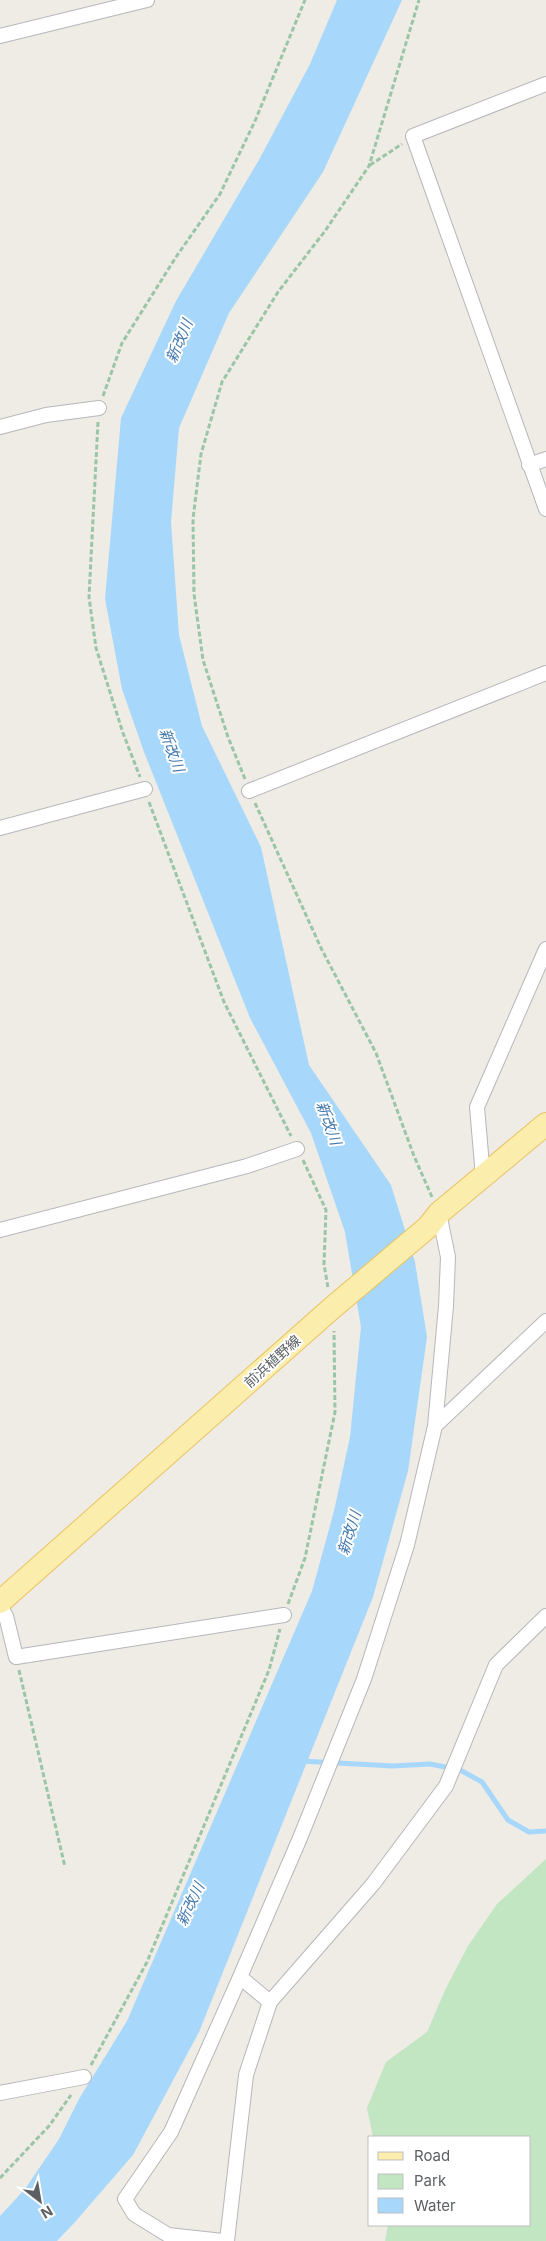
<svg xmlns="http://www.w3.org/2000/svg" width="546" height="2241" font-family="Inter,'Noto Sans JP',sans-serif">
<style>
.green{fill:#c2e5c2}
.water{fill:#a7d8fb}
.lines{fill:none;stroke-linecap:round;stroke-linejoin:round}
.stream{stroke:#a7d8fb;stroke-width:5}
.minor-casing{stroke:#b5b7bb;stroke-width:16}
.primary-casing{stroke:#ebc260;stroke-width:24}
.path{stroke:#9bc5a6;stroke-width:3;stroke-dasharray:5 2.5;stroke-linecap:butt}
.minor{stroke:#fff;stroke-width:14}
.primary{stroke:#fbedac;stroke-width:22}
.labels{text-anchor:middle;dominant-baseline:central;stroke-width:4;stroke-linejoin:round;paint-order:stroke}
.street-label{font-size:14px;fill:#5c6064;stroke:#fff}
.water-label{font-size:15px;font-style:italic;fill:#4479ad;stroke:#fff}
</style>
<rect width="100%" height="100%" fill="#eeece4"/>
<path class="green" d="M546 1859V2241H385L388 2225H530V2137H373L367 2108 386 2062 427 2032 446 1988 468 1946 497 1904Z"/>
<path class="water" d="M337 0H402L323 172 229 313 179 428 171 522 179 635 202 726 261 847 309 1065 391 1185 415 1262 427 1337 408 1471 373 1597 199 2032 133 2155 75 2222 57 2241H0V2216L25 2189 59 2139 79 2099 127 2021 312 1591 334 1511 350 1437 361 1327 345 1232 311 1133 250 1018 144 752 122 689 105 599 121 418 176 301 260 158 310 64Z"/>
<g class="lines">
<path class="stream" d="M301 1761 393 1766 430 1764 460 1770 482 1782 508 1820 529 1832 546 1831"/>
<g class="minor-casing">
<path id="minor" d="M0 36 147 0
M546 84 413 136 546 509
M0 427 46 415 99 408
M529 465 546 459
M249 791 546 673
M0 828 145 789
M483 1177 477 1107 546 949
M0 1230 247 1166 297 1149
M435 1426 546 1321
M0 1606 6 1616 16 1657 284 1615
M270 2002 240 1977 300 1838 364 1679 407 1545 435 1426 446 1306 448 1257 439 1213
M0 2093 84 2077
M223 2241 168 2235 134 2214 125 2199 171 2132 240 1977
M227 2241 246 2075 270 2002 373 1884 446 1786 496 1665 546 1616"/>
</g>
<g class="primary-casing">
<path id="primary" d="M0 1602 332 1308 428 1227 439 1213 546 1124"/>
</g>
<path class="path" d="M370 165 402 144
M103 396 122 343 176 257 220 194 255 121 305 0
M98 422 89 597 96 648 123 733 140 777
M245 779 228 737 203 660 194 594 193 519 201 454 222 382 278 292 325 231 369 166 419 0
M149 802 224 1002 291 1136
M255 803 321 948 376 1053 414 1156 432 1197
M303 1160 326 1210 324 1264 328 1288
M288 1604 305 1558 335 1412 334 1331
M19 1670 65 1867
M91 2065 147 1962 269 1670 280 1629
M0 2178 49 2126 71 2095"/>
<use href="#minor" class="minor"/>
<use href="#primary" class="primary"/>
</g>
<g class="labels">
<g class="street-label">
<text transform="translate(272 1361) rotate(-42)">前浜植野線</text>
</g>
<g class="water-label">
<text transform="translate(179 341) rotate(-67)">新改川</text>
<text transform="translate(172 750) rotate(70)">新改川</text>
<text transform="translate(329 1123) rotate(70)">新改川</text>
<text transform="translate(349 1533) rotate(-73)">新改川</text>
<text transform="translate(190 1904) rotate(-65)">新改川</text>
</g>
</g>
<rect x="368" y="2136" width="162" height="90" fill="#ffffff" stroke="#bebfc1"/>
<rect x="378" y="2152" width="25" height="8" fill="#fbedac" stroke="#bebfc1"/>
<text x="414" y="2161" font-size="15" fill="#5c6064">Road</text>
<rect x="378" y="2174" width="25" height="15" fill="#c2e5c2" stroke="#bebfc1"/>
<text x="414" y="2186" font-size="15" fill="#5c6064">Park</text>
<rect x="378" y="2198" width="25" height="15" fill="#a7d8fb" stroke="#bebfc1"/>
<text x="414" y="2211" font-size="15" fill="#5c6064">Water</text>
<g transform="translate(40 2201) rotate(149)" stroke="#ffffff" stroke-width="4" paint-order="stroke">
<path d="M0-4L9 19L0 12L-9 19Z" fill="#5c6064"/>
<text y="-8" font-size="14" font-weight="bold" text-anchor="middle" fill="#5c6064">N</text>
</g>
</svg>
